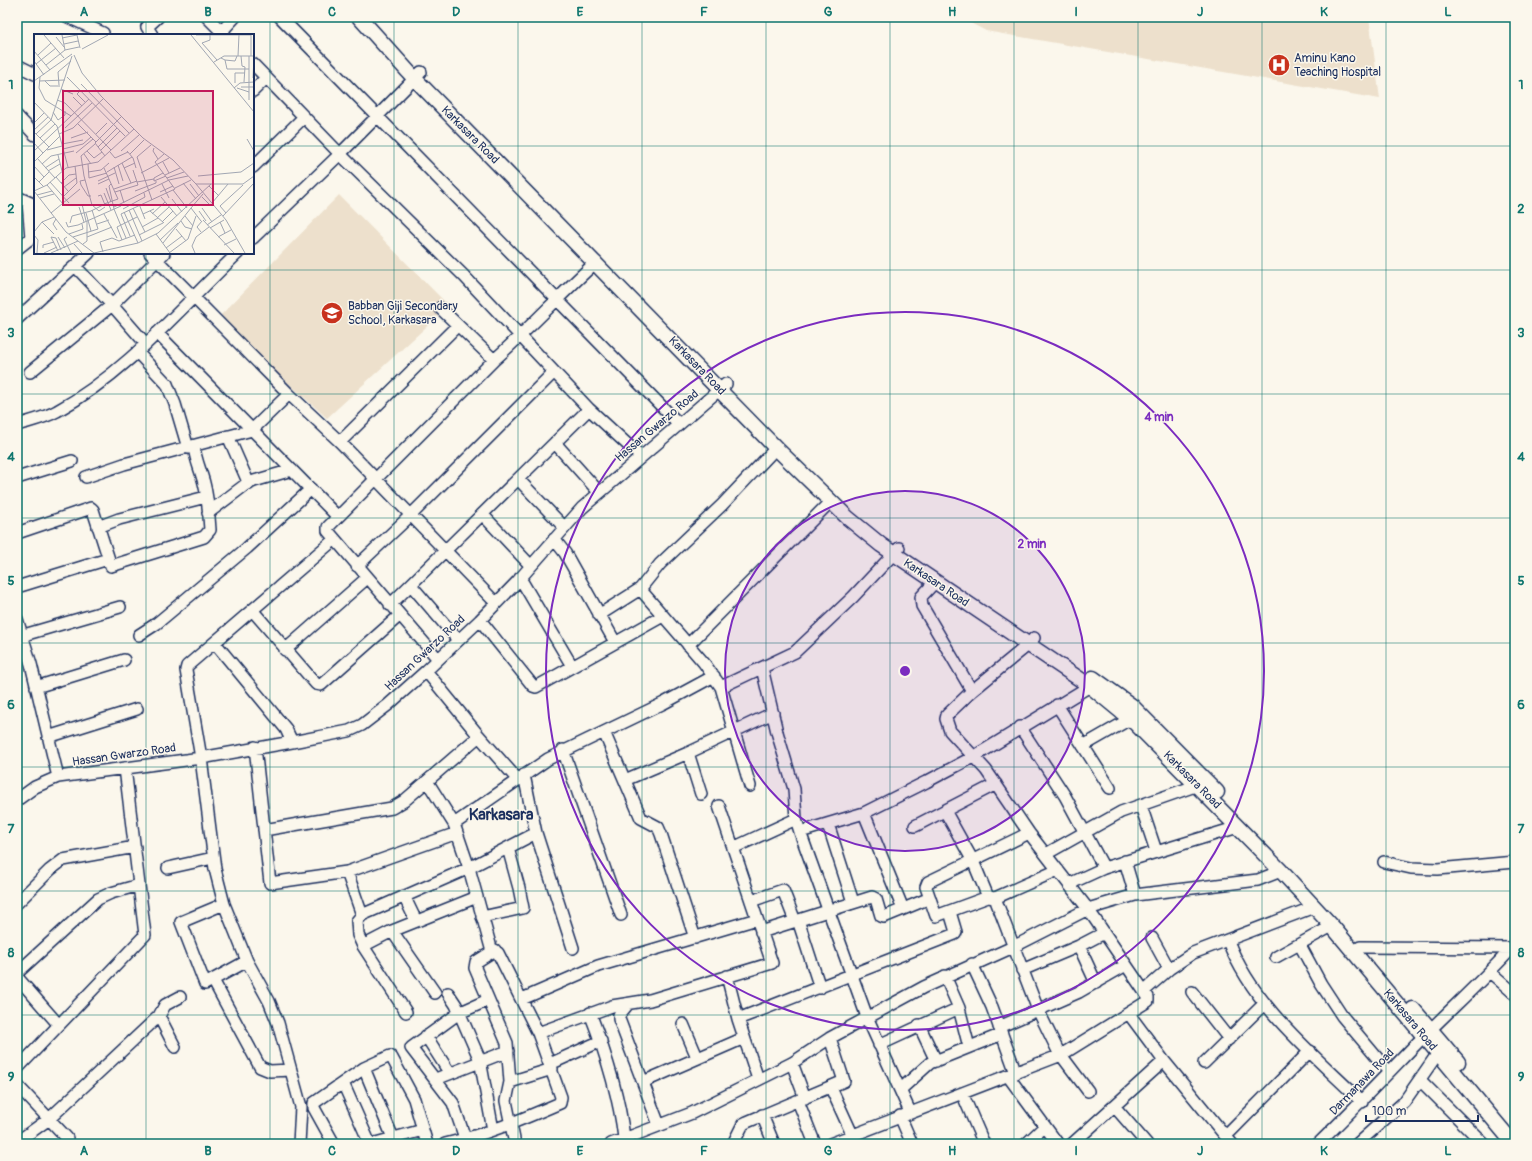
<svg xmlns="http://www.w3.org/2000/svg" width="1532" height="1161" font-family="Pangolin,sans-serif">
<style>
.built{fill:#ede0cc}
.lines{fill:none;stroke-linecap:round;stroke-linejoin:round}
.minor-casing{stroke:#1b2f5e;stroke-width:14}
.major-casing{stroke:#1b2f5e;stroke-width:17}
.minor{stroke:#fbf7ec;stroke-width:11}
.major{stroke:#fbf7ec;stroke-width:14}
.grid{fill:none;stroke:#0f766e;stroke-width:1;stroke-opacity:0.55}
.ring{fill:none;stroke:#7b2cbf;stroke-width:2}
.labels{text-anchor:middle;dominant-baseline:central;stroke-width:3;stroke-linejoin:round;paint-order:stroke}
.poi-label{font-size:12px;fill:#1b2f5e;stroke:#fbf7ec;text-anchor:start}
.street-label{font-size:12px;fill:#1b2f5e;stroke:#fbf7ec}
.district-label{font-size:16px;font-weight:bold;fill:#1b2f5e;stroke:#fbf7ec}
.inset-road{fill:none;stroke:#a1a7b3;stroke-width:1}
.view{fill:#c2185b;fill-opacity:0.15;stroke:#c2185b;stroke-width:2}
.inset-edge{fill:none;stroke:#1b2f5e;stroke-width:2}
.centre{fill:#7b2cbf;stroke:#fbf7ec;stroke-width:2}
.ring-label{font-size:12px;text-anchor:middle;font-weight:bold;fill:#7b2cbf;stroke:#fbf7ec;stroke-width:3;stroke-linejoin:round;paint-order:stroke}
.neatline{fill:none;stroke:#0f766e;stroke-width:1.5}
.grid-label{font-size:13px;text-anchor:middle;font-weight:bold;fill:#0f766e}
</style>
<rect width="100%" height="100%" fill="#fbf7ec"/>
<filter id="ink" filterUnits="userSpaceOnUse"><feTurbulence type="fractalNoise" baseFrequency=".025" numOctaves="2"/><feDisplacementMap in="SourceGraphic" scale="8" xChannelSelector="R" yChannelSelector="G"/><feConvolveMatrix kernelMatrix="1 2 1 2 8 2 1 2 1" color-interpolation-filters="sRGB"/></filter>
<g filter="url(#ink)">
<path class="built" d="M959 17H1369L1380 99 986 31Z
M339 195 449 306 327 418 217 319Z"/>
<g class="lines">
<g class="minor-casing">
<path id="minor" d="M68 17 103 33
M207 17 225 35
M280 17 679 424
M222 31 235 17
M152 35 147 27 158 17
M253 64 340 154 464 276 589 409 640 456
M17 65 35 74
M253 91 266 78
M17 116 35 135
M253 167 304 117
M17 197 35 205
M253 238 340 154 421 72
M17 249 31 238 28 202
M150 253 289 394 340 442 496 603
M75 266 112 305 146 344
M440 308 494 360
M17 319 89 253
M157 333 338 517
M137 352 167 384 175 404 188 448
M30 372 112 305 164 253
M17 425C30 421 45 418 57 411 128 372 180 308 238 253
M228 436 249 484
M340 442 458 325
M555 443 599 492
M86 477 124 464 252 430 289 394
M17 478 72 461
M518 479 564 527
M208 513 245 485 254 481 292 470
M483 515 531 566
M98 527 119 519 206 497
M17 533 91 508 93 510 111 566 204 537 210 530C209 515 208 498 204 483 201 471 195 459 194 446
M554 539 565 553 615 642
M357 566 410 516 554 372
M520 578 572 666
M935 582 921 597 922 606 972 691
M411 585 458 640
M17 587 108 559
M640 589 704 663 721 687 750 786
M390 605 589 409
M253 611 316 684 321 685 399 616
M599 615 640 589 660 564 722 505 776 448
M17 619 31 664 58 777
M480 620 533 686 536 687 663 616
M139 635 156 624 247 548 311 489
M17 637 120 607
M215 643 286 729 292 742
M688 645 830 502
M285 650 367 578
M438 659 328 531V527L494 360C529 329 561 294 596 262
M762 668 777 732 794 789 796 819 800 832 867 1017 910 1112
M426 671 479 736 518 780
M36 687 124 660
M721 687 795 652 853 597 899 548
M1057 705 1110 788
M1020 727 1065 796 1104 868
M604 732 641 818 658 827 661 834 695 938
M48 737 137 709
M1083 746 1130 719
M255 747 270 883 347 872 457 833
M563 750 621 915
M688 753 701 794
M524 775 536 833 573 948
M625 780 688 753 773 713
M427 781 454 824 469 868 491 948 498 953 538 1033 561 1097 560 1103C523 1119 485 1135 445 1144
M17 800 35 787 58 777 201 758 292 742 349 731 362 725 388 705 426 671 480 620 517 582 582 508 726 384
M1141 806 1156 851
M945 811 973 861 988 897
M864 813 903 909
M454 824 548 759 664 703 714 676
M828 824 853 902
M915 826 996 784
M264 830 392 808 404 801 479 736
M800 832 864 813 926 782 975 756 1090 686
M1029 833 928 882 926 887 936 916 988 897 995 898 1058 870
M733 848 796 819
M1046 854 1121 812 1198 785
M1125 861 1135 895
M1384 862 1411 868 1438 869 1515 862
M168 868 213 858
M347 872 362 915
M1069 884 1104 868 1238 827
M404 896 416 921
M995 898 1038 1010 1058 1051 1088 1091
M751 901 783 890 795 921
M17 903 50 870 63 860 135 847
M224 904 181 922 205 984 247 961
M482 917 523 908 519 888 508 848
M798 920 820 988
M392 931 435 993
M761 932 872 897 876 899 881 916 884 917 930 898
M1152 938 1169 969
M1228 941C1253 1006 1313 1054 1362 1102
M1300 945 1321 984 1342 1016 1389 1072
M363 946 392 931 477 897
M1079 946 1096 983
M1360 947 1515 948
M495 950 476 962 475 968 507 1043 510 1082 506 1101 515 1144
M1276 957 1332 926
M972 964 992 1007 1016 1073
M1022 970 1079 946 1104 933
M1490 972 1515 994
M17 973 98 899 111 893 139 885
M727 976 738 1019 758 1079
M945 976 959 1008 969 1047
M17 977 58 1024
M213 980 260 1067 270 1071 291 1070
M1144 991 1169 969 1193 953 1314 907
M1192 992 1229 1039
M448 993 456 1005 480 1060 493 1130
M522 999 598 966 757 919
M628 1004 619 1015V1019L659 1125
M406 1012 363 946 358 935 357 921 362 915 469 868 536 833
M590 1013C606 1054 619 1094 624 1138
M1129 1014 1164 1061 1232 1144
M159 1016 175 1047
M738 1019 955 934 956 932 950 912
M683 1024 697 1057
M919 1025 936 1061
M999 1027 1079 992 1126 965
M538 1033 612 1006 650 1000 772 963 719 806
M426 1036 449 1072
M879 1045 959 1008
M792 1063 805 1098
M1204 1063 1265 1003
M550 1064 601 1041
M364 1068 393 1138
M17 1069 145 935 125 768
M1008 1076 1058 1144
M436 1079 508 1051
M1420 1080 1484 1144
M510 1082 552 1069
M643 1082 744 1038
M343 1083 370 1144
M17 1085 67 1138
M831 1088 852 1134
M900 1090 930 1063 1002 1034
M962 1093 984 1144
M798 1101 815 1144
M1114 1106 1147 1144
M762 1115 774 1144
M900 1116 912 1144
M1226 1136 1310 1051
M17 1142 49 1119 159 1016 165 1005 180 997
M299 1144 301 1107 278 1023 269 1001 247 961 224 904 215 869 201 758 186 670 187 666 335 539
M334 1144 314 1108V1103L364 1068 390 1056 392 1058 414 1099 427 1144
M372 1144 423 1130
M467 1144 453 1103 411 1048 459 1013 488 1000
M611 1144 692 1113 792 1063 830 1038 924 987 1013 947 1088 909 1135 895 1258 880 1281 871
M733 1144 743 1124 747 1122 844 1081 830 1038
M830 1144 1061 1055 1148 1001V997L1088 909 1029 833 986 770 950 731 946 719 947 715 972 691 1028 645 1034 638
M1026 1144 1044 1127
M1072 1144 1164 1061
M1318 1144C1354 1109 1388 1073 1423 1037 1453 1007 1484 979 1512 948
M1357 1144 1404 1102 1438 1053"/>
</g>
<g class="major-casing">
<path id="major" d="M359 17 414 78 776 448 848 518 881 545 1090 686 1135 723 1281 871 1332 926 1514 1144
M1093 678 1132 706 1217 792
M1413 1009 1458 1062"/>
</g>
<use href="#minor" class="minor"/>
<use href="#major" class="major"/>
</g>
</g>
<path class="grid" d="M146 17V35M270 17V1144M394 17V1144M518 17V1144M642 17V1144M766 17V1144M890 17V1144M1014 17V1144M1138 17V1144M1262 17V1144M1386 17V1144M17 146H35M253 146H1515M146 253V1144M17 270H1515M17 394H1515M17 518H1515M17 643H1515M17 767H1515M17 891H1515M17 1015H1515"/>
<circle cx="905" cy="671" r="180" fill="#7b2cbf" fill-opacity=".12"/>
<g class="ring">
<circle cx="905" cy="671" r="180"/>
<circle cx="905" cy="671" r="359"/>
</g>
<defs>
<g id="hospital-disc" transform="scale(1.15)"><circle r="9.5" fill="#c8321e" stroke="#fbf7ec"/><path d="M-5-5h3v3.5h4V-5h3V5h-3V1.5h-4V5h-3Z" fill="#fff"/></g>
<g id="school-disc" transform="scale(1.15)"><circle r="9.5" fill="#c8321e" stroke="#fbf7ec"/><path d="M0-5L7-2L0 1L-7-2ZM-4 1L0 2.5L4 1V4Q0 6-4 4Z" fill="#fff"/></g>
</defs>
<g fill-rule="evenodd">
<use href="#hospital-disc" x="1279" y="65"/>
<use href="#school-disc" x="332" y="313"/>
</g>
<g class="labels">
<g class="poi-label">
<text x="1294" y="58">Aminu Kano<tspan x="1294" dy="14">Teaching Hospital</tspan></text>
<text x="348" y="306">Babban Giji Secondary<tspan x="348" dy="14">School, Karkasara</tspan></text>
</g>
<g class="street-label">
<text transform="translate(470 135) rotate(45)">Karkasara Road</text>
<text transform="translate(697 366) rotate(46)">Karkasara Road</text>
<text transform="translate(657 426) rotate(-40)">Hassan Gwarzo Road</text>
<text transform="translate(936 583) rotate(34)">Karkasara Road</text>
<text transform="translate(425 653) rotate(-43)">Hassan Gwarzo Road</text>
<text transform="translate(124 755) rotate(-8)">Hassan Gwarzo Road</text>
<text transform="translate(1192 780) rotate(45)">Karkasara Road</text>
<text transform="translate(1410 1020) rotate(50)">Karkasara Road</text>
<text transform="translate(1362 1082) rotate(-46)">Darmanawa Road</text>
</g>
<g class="district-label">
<text x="501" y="815">Karkasara</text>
</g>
</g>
<g transform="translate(34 34)">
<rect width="220" height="220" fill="#fbf7ec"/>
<path class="inset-road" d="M10 1 30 24M43 1 46 14M157 1 220 78M162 1H217M176 1V6L168 9 183 26M22 3 30 13M28 4 43 1M30 10 44 7M48 15 74 1M31 16 45 13M0 17 16 36M4 21 17 9M40 21 48 39 67 62 109 104 139 126 162 150 192 186 211 219M204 22 205 1M207 22 208 32 211 33 210 48M215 22V66M217 22V1M187 24 191 26 193 35H215M191 26 201 27 203 22M0 27 10 41M180 28 190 22H220M2 30 22 14M12 31 31 16 28 1M6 43 5 54 11 66 37 82M33 43 91 102M219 44 220 22M0 47 38 20M5 47 31 46M11 47 16 52H26M201 49V39H211M47 50 95 99M25 51 24 38 37 27M207 53H220M200 54 206 49 220 48M203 54 215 58M27 55 39 60M47 56 43 60 51 68M39 63 48 72M23 66 31 69 77 116M0 68 23 92 34 133M19 78 24 86 31 81V77M0 89 10 79M44 90 62 108M31 94 58 69M0 96 14 83M0 98 15 113M2 100 17 86 38 22M25 100 39 94 70 64M62 100 73 89M6 104 21 90M37 104 54 98M213 105 220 117M0 109 9 119M28 110 49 106M61 110 47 122 50 142 58 171 65 177 71 173M64 113 83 94M120 114 119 117 124 125M29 115 49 110 57 103M13 116 28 112M67 116 86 97M0 117 55 65M53 117 60 124 68 118M87 117 105 101M93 117 99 124 102 134M76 118 81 124 94 118M42 119 59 105M50 120 57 130M96 120 110 106M24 121 28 137M71 122 61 109 87 83M103 123 118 166M103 123 117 111M3 124 21 144M0 128 26 102M129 128 135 139M88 129 97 149M8 130 17 122 40 117M54 130 55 144 73 139M84 131 89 147M0 132 10 143M80 133 85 150M11 134 25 125M70 134 84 165 70 170M90 134 101 129M14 137 26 130M54 138 67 136 75 129M73 138 98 123M107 139 135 124M129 139 120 144V147L132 142M131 141 146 134M164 142 207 138 220 129M0 143 10 153M22 143 34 157M133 144 150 138M51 146 46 147 47 151 54 162H57M64 147 81 139M5 148 15 138M16 148 35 169M103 148 120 145M27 149 35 141 42 140M149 149 162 165M64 150 75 145M77 150 75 152 80 175 92 204M128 150 135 164M156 150 165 162M162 150H209L220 142M13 151 29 170M175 152 185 162M30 153 42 144M72 154 77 168M141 154 157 146M80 155 103 147M86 156 90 169M139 156 153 174M0 157 13 151 32 134 64 128 100 95M0 157 32 198 60 219M101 157 122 149V147M81 158 104 151 99 136M126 158 139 152M70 159 77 176M3 161 18 157M64 162 67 161 71 171M29 163 43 149 41 132M127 163 143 182M168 163 177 172M6 164 20 160M138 165 148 178M178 169 194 150M48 170 52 187M105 170 111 185M45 173 50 188M80 173 135 146 154 142M99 174 111 198M157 174 167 187M157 174 169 160M168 174 178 188M89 175 111 163 110 159M95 176 108 207M116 177 130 189M165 177 172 187M90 178 104 209M17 179 46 155M52 179 57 197M192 179 186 172 209 151M70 180 83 204M109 180 120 175M118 180 131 168M151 182 159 192M189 182 220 149M123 184 135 173M22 185 19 190 23 196M169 186 200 219M147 187 151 193 158 195M8 188 20 200M32 188 34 193 44 191 87 172M128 188 139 177M186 188 191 199M36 189 38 182 57 177 71 170M63 190 75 186M173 191 187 181M108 193 124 184M176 194 190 186M142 195 152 207M0 198 8 188 20 183M167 198 163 193 168 187M35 200 49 195 48 190M122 200 136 219M0 201 4 206 3 219M105 201 129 189M96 202 87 180 141 155 121 128 130 120M17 203 22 204 27 216M17 203 24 217M24 203 31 214M33 203 30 205 37 219M39 203 64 195 58 176M53 203 78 193M184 203 197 196M88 206 83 193 103 183M126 206 144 189M129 209 157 174M40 210 48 219M49 210 53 207V187M190 211 202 205M9 214V211L20 208M132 214 148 202M69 218 66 208 78 204 85 207 101 201M10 219 23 213M17 219 44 207M60 219 104 209 124 199 177 150M135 219 154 205 162 182M161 219 158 212 162 203 175 193"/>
<path class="view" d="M29 57H179V171H29Z"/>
<rect width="220" height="220" class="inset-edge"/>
</g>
<circle cx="905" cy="671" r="6" class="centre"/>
<g class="ring-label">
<text x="1159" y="421">4 min</text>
<text x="1032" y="548">2 min</text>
</g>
<rect width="1532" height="1161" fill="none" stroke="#fbf7ec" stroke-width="44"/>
<path d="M1366 1115v6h112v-6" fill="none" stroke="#1b2f5e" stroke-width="2"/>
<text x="1372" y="1115" font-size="12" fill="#1b2f5e" stroke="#fbf7ec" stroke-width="3" paint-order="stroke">100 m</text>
<rect x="22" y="22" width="1488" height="1117" class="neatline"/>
<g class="grid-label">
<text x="84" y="16">A</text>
<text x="208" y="16">B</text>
<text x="332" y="16">C</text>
<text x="456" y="16">D</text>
<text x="580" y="16">E</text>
<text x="704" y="16">F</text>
<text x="828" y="16">G</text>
<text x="952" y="16">H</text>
<text x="1076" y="16">I</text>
<text x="1200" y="16">J</text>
<text x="1324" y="16">K</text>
<text x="1448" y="16">L</text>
<text x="11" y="89">1</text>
<text x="1521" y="89">1</text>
<text x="11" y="213">2</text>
<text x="1521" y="213">2</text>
<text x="11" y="337">3</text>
<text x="1521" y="337">3</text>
<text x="11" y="461">4</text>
<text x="1521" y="461">4</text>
<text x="11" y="585">5</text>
<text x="1521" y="585">5</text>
<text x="11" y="709">6</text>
<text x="1521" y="709">6</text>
<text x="11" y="833">7</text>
<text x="1521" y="833">7</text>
<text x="11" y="957">8</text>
<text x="1521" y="957">8</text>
<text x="11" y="1081">9</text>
<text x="1521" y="1081">9</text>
<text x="84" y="1155">A</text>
<text x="208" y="1155">B</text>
<text x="332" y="1155">C</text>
<text x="456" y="1155">D</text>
<text x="580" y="1155">E</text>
<text x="704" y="1155">F</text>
<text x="828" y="1155">G</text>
<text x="952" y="1155">H</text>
<text x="1076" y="1155">I</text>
<text x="1200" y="1155">J</text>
<text x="1324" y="1155">K</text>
<text x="1448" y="1155">L</text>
</g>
</svg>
